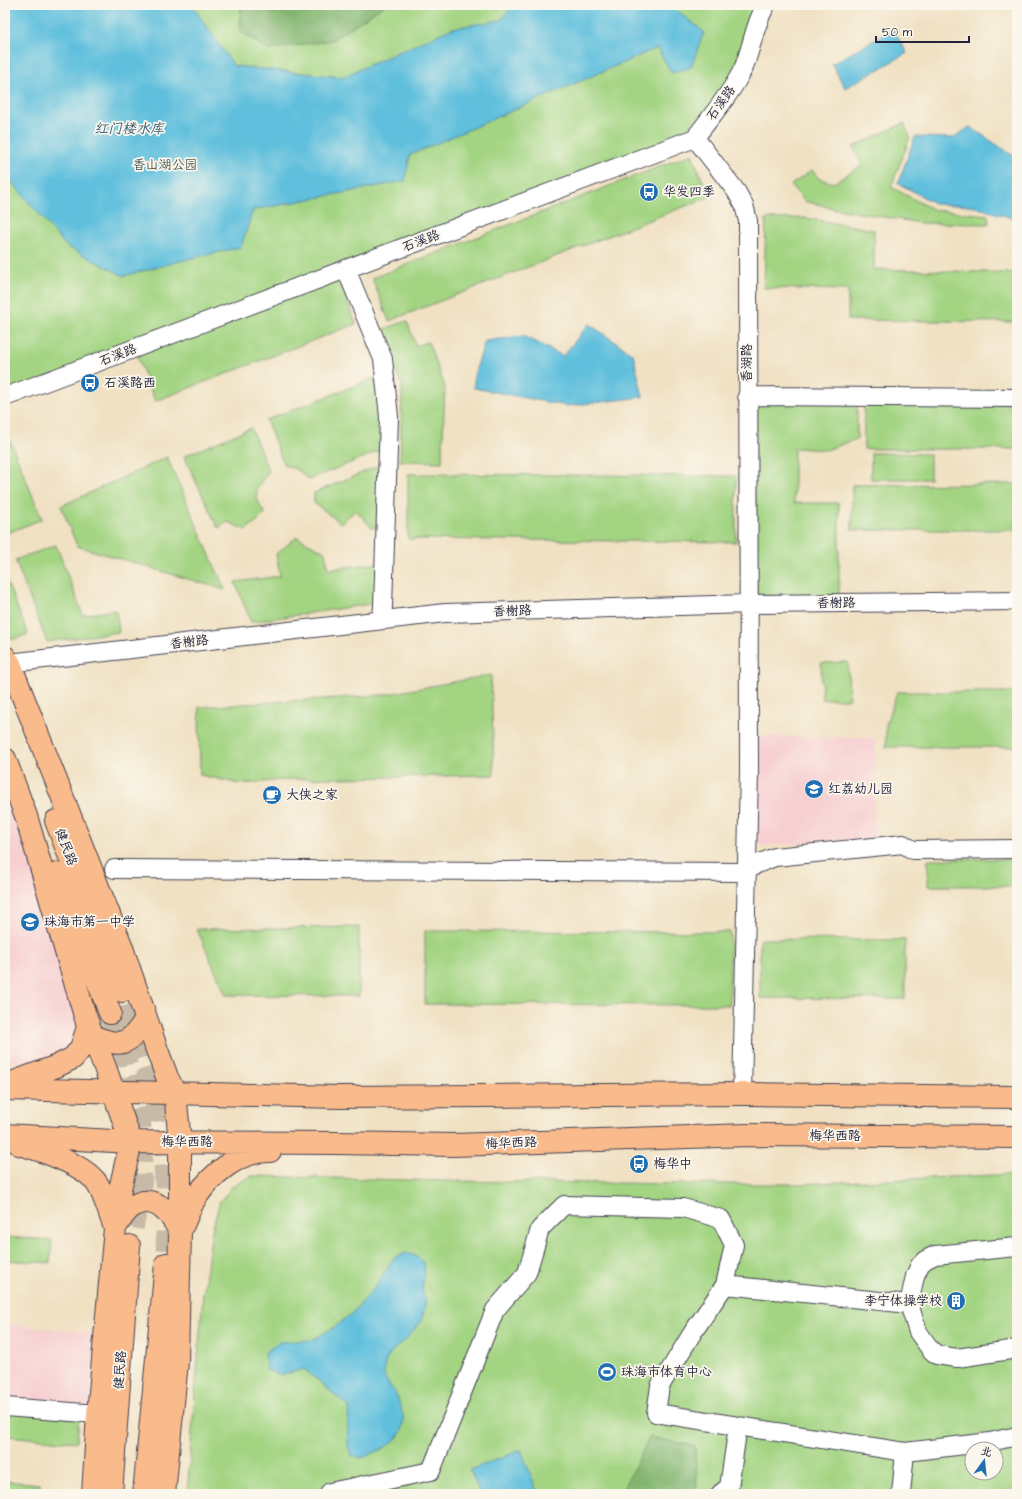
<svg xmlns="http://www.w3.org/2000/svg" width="1022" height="1499" font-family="'Architects Daughter','LXGW WenKai TC',sans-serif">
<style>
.built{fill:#f7cfd1}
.green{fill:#a3d482;stroke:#627b5e;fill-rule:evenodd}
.forest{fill:#82b670;stroke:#526c56}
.water{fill:#5fbfdd;stroke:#40708c}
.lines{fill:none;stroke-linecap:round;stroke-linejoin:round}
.major-tunnel{stroke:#c7bba8;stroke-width:22;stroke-dasharray:22 11;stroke-linecap:butt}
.minor-casing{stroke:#413f4f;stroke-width:20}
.major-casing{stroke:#413f4f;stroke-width:24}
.minor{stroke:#fff;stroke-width:18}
.major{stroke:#fabb8c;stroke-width:22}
.labels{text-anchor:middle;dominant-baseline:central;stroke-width:3.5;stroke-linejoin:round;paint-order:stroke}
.street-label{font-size:13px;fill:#22223b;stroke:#fbf7ec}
.park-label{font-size:13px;fill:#495750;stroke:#fbf7ec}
.poi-label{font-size:13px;fill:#22223b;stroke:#fbf7ec;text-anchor:start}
.water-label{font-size:14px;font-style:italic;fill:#375974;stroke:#fbf7ec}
</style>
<rect width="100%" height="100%" fill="#fbf7ec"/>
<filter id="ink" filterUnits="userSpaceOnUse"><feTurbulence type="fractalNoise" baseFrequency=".025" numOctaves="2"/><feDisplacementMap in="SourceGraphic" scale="8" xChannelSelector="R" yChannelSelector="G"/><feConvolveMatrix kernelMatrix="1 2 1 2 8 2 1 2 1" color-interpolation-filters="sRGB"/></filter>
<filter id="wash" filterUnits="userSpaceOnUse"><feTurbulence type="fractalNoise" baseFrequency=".012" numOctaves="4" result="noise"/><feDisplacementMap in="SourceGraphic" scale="16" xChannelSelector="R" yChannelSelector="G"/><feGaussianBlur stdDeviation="0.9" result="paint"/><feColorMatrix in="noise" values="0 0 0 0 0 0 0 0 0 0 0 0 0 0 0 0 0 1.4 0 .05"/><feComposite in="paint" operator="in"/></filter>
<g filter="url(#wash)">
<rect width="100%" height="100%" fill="#f0e1c3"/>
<path class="built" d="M752 736 875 738V841L752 846Z
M5 794 80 989 76 1046 45 1064 13 1063 5 1061Z
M5 1325 94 1333 90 1408 5 1400Z"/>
<path class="green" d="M5 5H766L744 67 695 138 5 396Z
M904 123 910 137 891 187 934 210 988 215 989 224 920 223 837 209 804 201 791 185 812 170 819 179 834 183 862 165 853 147Z
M692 154 709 197 389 321 372 278Z
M806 218 874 230V269L1017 273V322L848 320V290L764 288 766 219Z
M338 278 356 324 155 401 137 356Z
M407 321 416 346 428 342 445 387 442 462 400 461 402 386 381 330Z
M375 378 382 418V450L308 480C301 471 294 468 284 465L266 420Z
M857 401V439L826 450 794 448V503H839V596H756L754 402Z
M864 404H1017V449H864Z
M251 428 269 472C254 489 253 495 265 514L246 530 228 522 218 528 184 456Z
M6 431 42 519 5 534V432Z
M871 453 930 454V479H871Z
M167 457 225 590 77 546 61 506Z
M385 463 382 526 372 528 356 510 341 523 314 503V493Z
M408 474 736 476V542L408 539Z
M1017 484V530H852V485Z
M297 537 325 552 328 569 380 563 377 603 251 622 235 582 280 576 276 554Z
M56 545 83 615 116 610 119 632 47 642 15 560Z
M5 577 28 634 12 640 5 624Z
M848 662 849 699H822L821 663Z
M491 675 494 775 294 779 240 784 200 775 199 707 383 695Z
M897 692H1017V747H886V724Z
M928 859H1017V886H928Z
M359 927V996L226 995 197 929Z
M425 931 730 932V1005L425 1004Z
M760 939 905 940V999L760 998Z
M1017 1174V1494H187L203 1295 212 1230 220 1201 235 1184 252 1176 446 1181 687 1184H798ZM972 1449H996V1473H972Z
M5 1237 52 1240 50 1263 5 1260Z
M5 1411 79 1418 77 1442 5 1436Z
M5 1481 40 1484 39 1494H5Z"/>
<path class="forest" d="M241 5H385L332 40 268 50 240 31Z
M650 1437 695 1446 697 1485 696 1494H620Z"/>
<path class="water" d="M5 5H192L234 66 342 77 453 28 501 20 513 5H680L675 9 704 32 691 67 672 73 657 48 410 155 405 181 253 210 241 247 184 260 124 276 66 246 5 174Z
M893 29 907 53 845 88 832 64Z
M970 127 1017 158V219L1012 218 972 206 936 204 898 183 915 137 953 138Z
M589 324 633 354 643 397 567 406 474 388V376L485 341 524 336 563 356Z
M406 1253C421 1257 427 1262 424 1278 424 1282 421 1287 422 1290 422 1293 424 1296 425 1299 426 1305 423 1317 420 1322 415 1330 408 1337 402 1343 396 1349 388 1353 386 1361 381 1375 386 1380 394 1391 397 1396 399 1402 401 1408 412 1439 384 1448 362 1458L351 1455C345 1440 348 1423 349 1406 333 1395 320 1381 304 1369L282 1375 266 1370 265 1352 280 1342 312 1340 335 1327 352 1313 369 1295 395 1257Z
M521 1450 538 1494H480L470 1470Z"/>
</g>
<g filter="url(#ink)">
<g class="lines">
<path class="major-tunnel" d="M127 1005C141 1047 155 1088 161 1132 167 1171 166 1211 167 1250
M110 1013 125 1056 136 1101 142 1136 141 1184 129 1246"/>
<g class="minor-casing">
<path id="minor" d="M695 138 736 191 744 205 748 221 749 771 742 1094
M346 269 383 359 389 417 383 607 381 620
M747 396 1017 398
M5 397 695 138C711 116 731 94 743 69 752 48 754 25 766 5
M9 663 445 613 748 604 1017 601
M114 869 746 872 755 865 775 857 903 844 913 850 1017 849
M1017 1247 935 1255 925 1260 920 1265 915 1276 909 1304 918 1332 931 1350 937 1355 957 1358 1017 1349
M725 1285 909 1304
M5 1407 98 1414
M330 1494V1492L431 1471 495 1310 527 1273 540 1229 564 1205 683 1208 721 1219 734 1245 725 1285 693 1332 660 1386 656 1413 738 1426
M720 1494 729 1487 738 1426 905 1452 990 1442 1017 1436
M901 1494 905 1452"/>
</g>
<g class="major-casing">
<path id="major" d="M5 657 10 664 121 945 157 1050 167 1077 175 1093 180 1142V1232L177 1362 164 1494
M5 759 26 816 85 1016 106 1070 131 1142 120 1189 115 1228 98 1414 93 1494
M56 821 122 991
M57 874 110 1013
M93 1036C121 1048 129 1045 146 1019
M6 1085 57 1066 73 1058 81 1048 88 1027 86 1019
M5 1089 339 1097 742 1094 1017 1097
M5 1135 131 1142 337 1143 453 1145 748 1135 1017 1137
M19 1144C40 1150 87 1165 98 1185 105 1197 109 1212 114 1225
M183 1225C187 1216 191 1205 196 1197 213 1173 239 1151 270 1151
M115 1228C120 1220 126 1209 135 1205 156 1194 172 1215 180 1232
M111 1494 129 1246
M144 1494 166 1264"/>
</g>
<use href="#minor" class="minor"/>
<use href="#major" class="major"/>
</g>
</g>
<defs>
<g id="bus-disc" transform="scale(1)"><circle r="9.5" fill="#1f6fb2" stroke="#fbf7ec"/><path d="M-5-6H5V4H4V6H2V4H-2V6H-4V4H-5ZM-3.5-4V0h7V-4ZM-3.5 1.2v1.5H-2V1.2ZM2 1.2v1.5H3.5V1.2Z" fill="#fff"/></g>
<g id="school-disc" transform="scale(1)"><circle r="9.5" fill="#1f6fb2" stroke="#fbf7ec"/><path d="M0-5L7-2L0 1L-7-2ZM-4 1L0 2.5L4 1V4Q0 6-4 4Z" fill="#fff"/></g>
<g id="cafe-disc" transform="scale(1)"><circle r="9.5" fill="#1f6fb2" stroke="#fbf7ec"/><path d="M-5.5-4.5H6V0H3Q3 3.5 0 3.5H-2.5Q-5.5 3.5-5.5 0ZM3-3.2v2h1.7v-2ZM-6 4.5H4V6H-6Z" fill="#fff"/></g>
<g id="building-disc" transform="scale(1)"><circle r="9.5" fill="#1f6fb2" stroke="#fbf7ec"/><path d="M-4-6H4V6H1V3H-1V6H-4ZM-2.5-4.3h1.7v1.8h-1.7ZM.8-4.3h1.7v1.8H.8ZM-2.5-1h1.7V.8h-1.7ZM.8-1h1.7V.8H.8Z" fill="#fff"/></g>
<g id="stadium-disc" transform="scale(1)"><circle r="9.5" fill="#1f6fb2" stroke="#fbf7ec"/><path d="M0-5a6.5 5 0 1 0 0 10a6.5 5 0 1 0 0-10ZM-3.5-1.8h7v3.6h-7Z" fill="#fff"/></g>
</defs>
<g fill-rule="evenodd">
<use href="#bus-disc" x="649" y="192"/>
<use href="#bus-disc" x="90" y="383"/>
<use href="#school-disc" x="814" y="789"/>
<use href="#cafe-disc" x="272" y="795"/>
<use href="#school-disc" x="30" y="922"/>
<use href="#bus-disc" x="639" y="1164"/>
<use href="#building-disc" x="956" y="1301"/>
<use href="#stadium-disc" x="607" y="1372"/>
</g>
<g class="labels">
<g class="street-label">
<text transform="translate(721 103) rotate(-54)">石溪路</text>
<text transform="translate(421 241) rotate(-21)">石溪路</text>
<text transform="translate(118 355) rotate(-21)">石溪路</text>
<text transform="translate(747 363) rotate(-90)">香湖路</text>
<text transform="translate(836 603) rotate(-1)">香榭路</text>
<text transform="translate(512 611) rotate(-2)">香榭路</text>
<text transform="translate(189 642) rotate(-7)">香榭路</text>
<text transform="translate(66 847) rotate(69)">健民路</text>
<text x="835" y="1136">梅华西路</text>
<text x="187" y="1142">梅华西路</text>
<text transform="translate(511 1143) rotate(-2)">梅华西路</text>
<text transform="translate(120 1370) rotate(-86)">健民路</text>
</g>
<g class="park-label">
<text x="165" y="165">香山湖公园</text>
</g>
<g class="poi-label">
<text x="663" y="192">华发四季</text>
<text x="104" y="383">石溪路西</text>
<text x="828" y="789">红荔幼儿园</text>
<text x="286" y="795">大侠之家</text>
<text x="44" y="922">珠海市第一中学</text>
<text x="653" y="1164">梅华中</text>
<text x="942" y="1301" text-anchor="end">李宁体操学校</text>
<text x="621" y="1372">珠海市体育中心</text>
</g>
<g class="water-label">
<text x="129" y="129">红门楼水库</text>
</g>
</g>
<rect width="1022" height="1499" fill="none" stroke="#fbf7ec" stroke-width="20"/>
<g transform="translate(984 1461) rotate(15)"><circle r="19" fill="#fbf7ec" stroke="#a4a2a5"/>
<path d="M0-3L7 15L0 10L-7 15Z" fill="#1f6fb2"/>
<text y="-6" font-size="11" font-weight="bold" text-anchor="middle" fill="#22223b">北</text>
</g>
<path d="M876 36v6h93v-6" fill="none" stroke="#22223b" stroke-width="2"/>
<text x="882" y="36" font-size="12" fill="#22223b" stroke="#fbf7ec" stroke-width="3" paint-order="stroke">50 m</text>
</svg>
